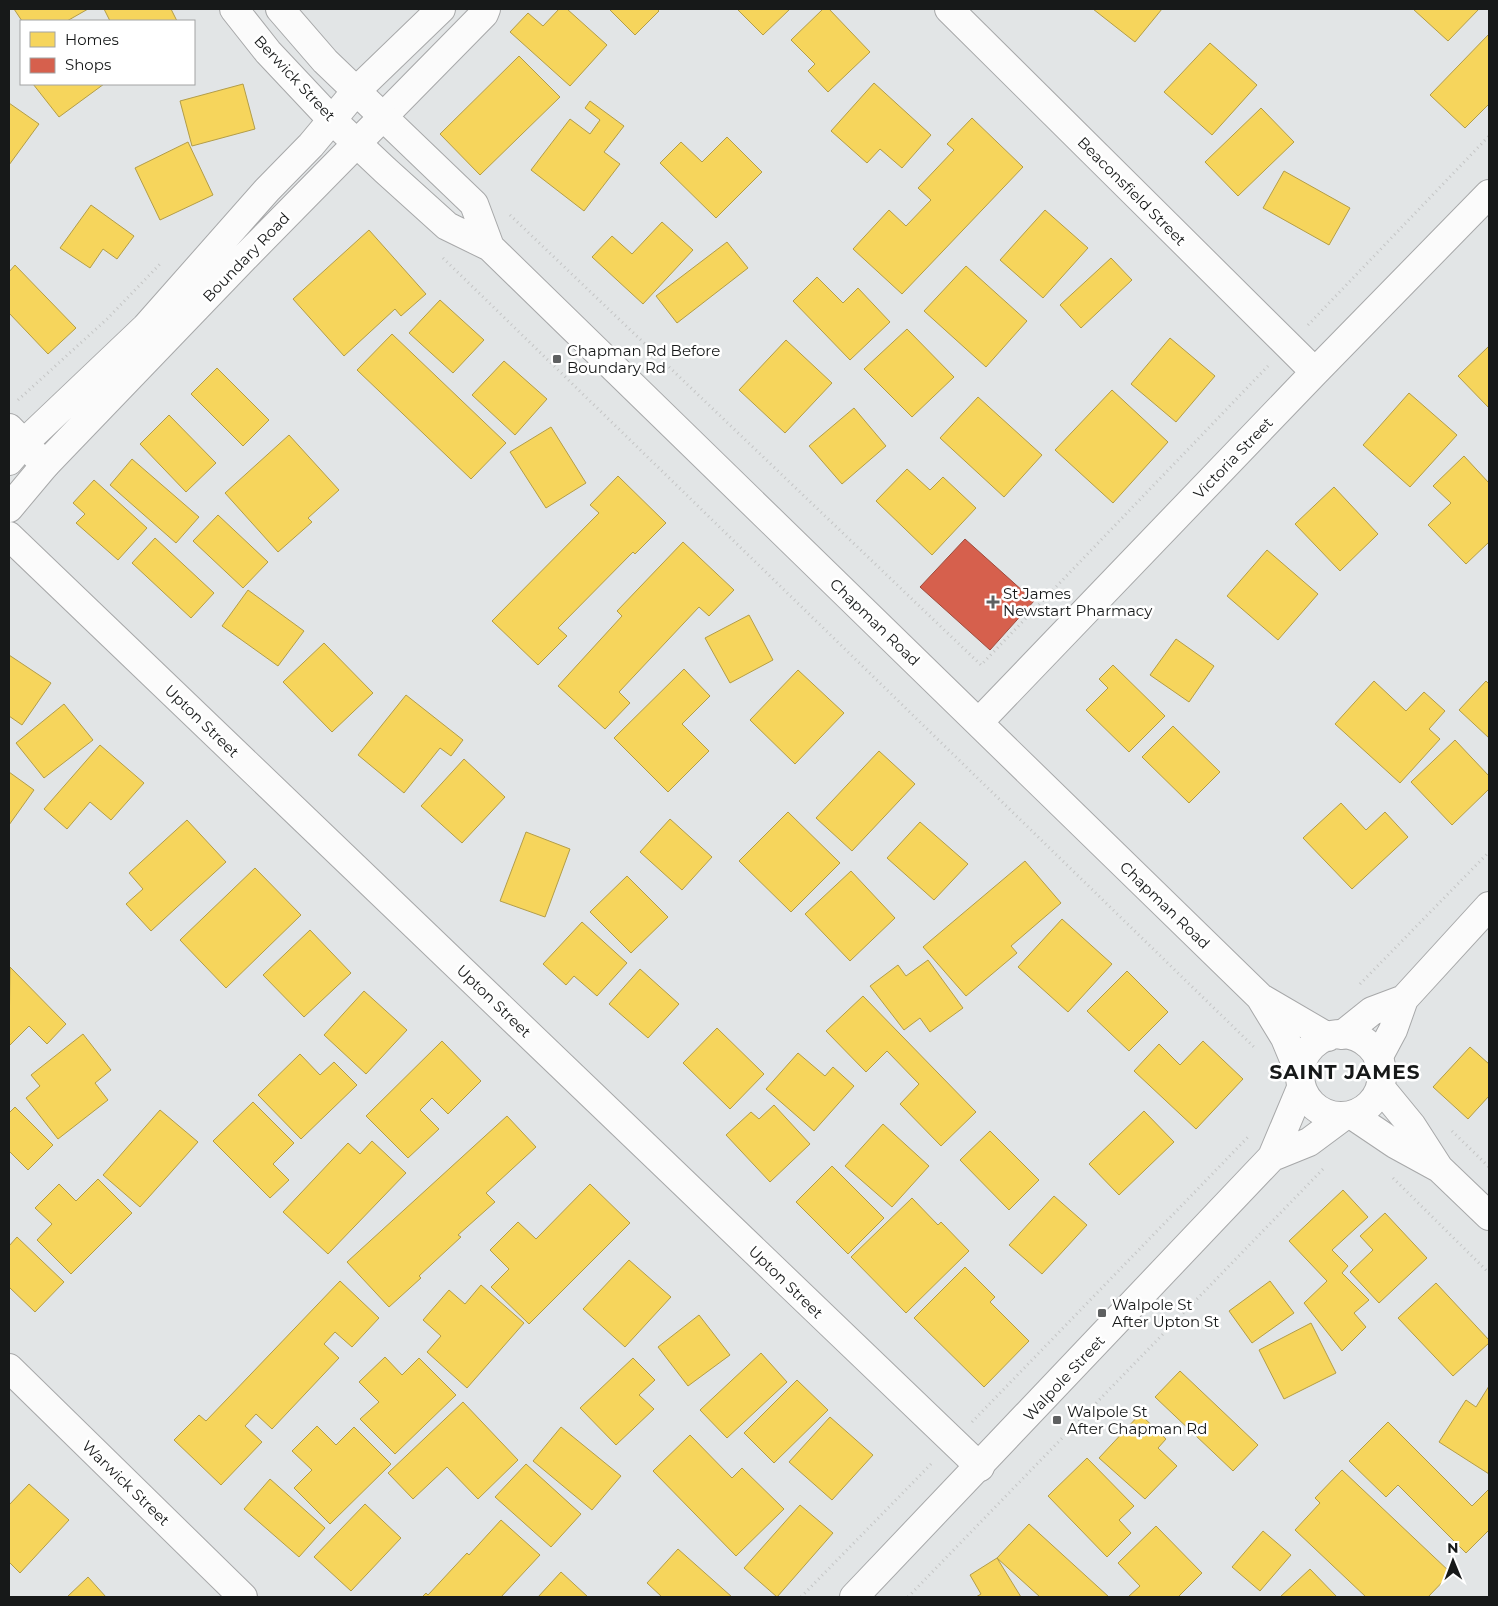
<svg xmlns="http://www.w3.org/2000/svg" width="1498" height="1606" font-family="Montserrat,sans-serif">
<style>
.homes{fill:#f6d55c;stroke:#b39d48}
.shops{fill:#d6604d;stroke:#9d4b3d}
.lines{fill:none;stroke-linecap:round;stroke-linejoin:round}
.minor-casing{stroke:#a7a8a9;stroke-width:30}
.tertiary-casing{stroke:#a7a8a9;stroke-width:30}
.secondary-casing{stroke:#a7a8a9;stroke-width:30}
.path{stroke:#c4c5c5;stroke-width:3;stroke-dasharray:1 4;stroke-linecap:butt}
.minor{stroke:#fbfbfb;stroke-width:28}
.tertiary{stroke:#fbfbfb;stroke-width:28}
.secondary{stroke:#fbfbfb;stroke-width:28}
.poi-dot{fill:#5e6061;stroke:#fff;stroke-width:2}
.labels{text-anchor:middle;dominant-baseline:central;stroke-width:5;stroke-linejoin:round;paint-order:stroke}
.street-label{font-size:15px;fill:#171919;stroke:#fff}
.poi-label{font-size:15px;fill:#171919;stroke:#fff;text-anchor:start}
.district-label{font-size:20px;font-weight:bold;letter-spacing:1px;fill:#171919;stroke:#fff}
</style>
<rect width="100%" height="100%" fill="#e2e5e6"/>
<path class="homes" d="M14 9H88L67 21H22Z
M104 9H171L177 21H110Z
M559 9H567L607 45 570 86 510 32 528 13 543 26Z
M609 9H657L659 11 635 35Z
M737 9H790L763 35Z
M823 9H829L870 52 828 92 808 71 815 64 791 40Z
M1093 9H1162L1135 42Z
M1413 9H1479L1448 41Z
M1489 34V104L1465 128 1430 95Z
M1210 43 1257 85 1212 135 1164 92Z
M519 56 560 97 480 175 440 134Z
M874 83 931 135 902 168 880 149 867 163 831 131Z
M33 84H104L59 117Z
M243 84 255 129 192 146 180 101Z
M590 101 624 126 604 152 620 164 584 211 531 170 570 119 590 134 600 120 585 108Z
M9 103 39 124 9 165Z
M1261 108 1294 142 1238 196 1205 162Z
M972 118 1023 167 902 294 853 249 889 210 906 226 931 200 918 188 954 150 947 144Z
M727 137 762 172 716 218 660 163 681 142 702 162Z
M188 142 213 195 160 220 135 168Z
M1284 171 1350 208 1329 245 1263 208Z
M91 205 134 236 117 259 103 249 90 268 60 248Z
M1045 210 1088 248 1043 298 1000 260Z
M662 222 693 250 643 304 592 257 612 236 632 254Z
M369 230 426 294 401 316 395 309 344 356 293 299Z
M727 242 748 268 677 323 656 296Z
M1111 258 1132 280 1081 328 1060 305Z
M15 265 76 328 48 354 9 313V272Z
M966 266 1027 321 986 367 924 311Z
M817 277 843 303 858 288 890 322 850 360 793 301Z
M440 300 484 340 453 373 409 333Z
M907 329 954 377 912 417 864 369Z
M392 334 506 443 471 479 357 370Z
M1170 338 1215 376 1176 422 1131 384Z
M786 340 832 383 785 433 739 390Z
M1489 346V405L1488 407 1458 376Z
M504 361 547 399 515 435 472 395Z
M217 368 269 420 243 446 191 394Z
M1112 390 1168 442 1113 503 1055 450Z
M1409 393 1457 435 1410 487 1363 445Z
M978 397 1042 455 1004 497 940 438Z
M854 408 886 446 842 484 809 446Z
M169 415 216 463 186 492 140 444Z
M551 427 586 483 546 508 510 452Z
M289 435 339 490 308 518 312 522 278 552 225 493Z
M1464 456 1489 483V542L1466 564 1428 525 1451 503 1433 486Z
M132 459 199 517 176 543 110 485Z
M907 469 930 490 943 477 976 508 932 555 876 501Z
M618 476 666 523 635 554 633 552 558 628 567 636 538 665 492 621 599 513 590 505Z
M94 480 147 528 118 560 76 523 85 514 73 503Z
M1334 487 1378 534 1340 571 1295 524Z
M218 515 268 562 243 588 193 541Z
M155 538 214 593 191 618 132 563Z
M683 542 734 590 709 616 699 607 619 692 630 703 605 729 558 686 622 616 617 611Z
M1267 550 1318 594 1278 640 1227 596Z
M248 590 304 631 278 666 222 626Z
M749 615 773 660 730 683 705 638Z
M1176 639 1214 666 1189 702 1150 675Z
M324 643 373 693 332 732 283 682Z
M9 655 51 683 22 725 9 716Z
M1113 665 1165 716 1129 752 1086 710 1108 688 1099 679Z
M684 669 710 696 682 724 709 751 668 792 614 738Z
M798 670 844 713 795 764 750 720Z
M1374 681 1406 711 1424 692 1445 711 1429 729 1440 739 1400 783 1335 724Z
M1486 681 1489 684V738L1459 710Z
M406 695 463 740 451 756 440 748 404 793 358 755Z
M64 704 93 740 44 778 16 743Z
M1173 726 1220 772 1189 803 1142 757Z
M1455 740 1489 776V789L1452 825 1411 782Z
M100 745 144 783 111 820 90 802 67 829 44 809Z
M879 751 915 784 852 851 816 818Z
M464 759 505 797 462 843 421 806Z
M9 772 34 790 9 825Z
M1341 803 1366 830 1385 812 1408 837 1352 889 1303 838Z
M788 812 840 863 791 912 739 861Z
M670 819 712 857 682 890 640 852Z
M187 820 226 862 151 931 126 904 143 889 129 873Z
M920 822 968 864 934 900 887 858Z
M526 832 570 849 545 917 500 901Z
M1025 861 1061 903 1011 946 1017 953 966 996 923 947Z
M255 868 301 915 226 988 180 940Z
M851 871 895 918 850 961 805 914Z
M627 876 668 917 631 953 590 912Z
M1062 919 1112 964 1068 1012 1018 967Z
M582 922 627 963 597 996 574 976 566 985 543 964Z
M310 930 351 973 304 1017 263 975Z
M928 960 963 1008 930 1032 920 1018 904 1030 870 986 898 965 906 976Z
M10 967 66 1024 47 1044 29 1026 9 1046Z
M640 969 679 1004 648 1038 609 1004Z
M1127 971 1168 1012 1129 1051 1087 1011Z
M364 991 407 1030 366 1074 324 1035Z
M863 996 976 1112 941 1146 900 1104 919 1084 887 1051 866 1072 826 1031Z
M717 1028 764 1074 730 1109 683 1063Z
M83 1034 111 1070 95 1083 108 1100 58 1139 26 1098 40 1086 31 1075Z
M442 1041 481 1081 448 1114 432 1098 420 1110 439 1129 408 1158 366 1116Z
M1203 1041 1243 1079 1196 1129 1134 1071 1159 1044 1180 1065Z
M1470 1047 1489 1064V1096L1468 1119 1433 1087Z
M798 1053 825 1076 833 1067 854 1086 814 1131 766 1089Z
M300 1054 320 1075 334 1062 357 1085 301 1139 258 1095Z
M253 1102 294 1143 273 1164 289 1180 270 1198 213 1141Z
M774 1105 810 1144 770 1182 726 1135 751 1112 759 1119Z
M15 1107 53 1145 28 1170 10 1152 9 1153V1113Z
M160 1110 198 1142 140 1207 103 1175Z
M1144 1111 1174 1142 1119 1195 1089 1164Z
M507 1116 536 1147 486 1193 495 1202 458 1235 461 1237 419 1276 421 1278 389 1307 347 1262Z
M883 1124 929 1166 892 1207 845 1166Z
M990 1131 1039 1180 1009 1210 960 1160Z
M372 1141 406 1173 328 1254 283 1212 348 1143 360 1154Z
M832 1166 884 1218 848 1254 796 1202Z
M98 1179 132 1213 71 1274 37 1240 52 1224 35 1208 59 1184 76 1201Z
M590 1184 630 1223 529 1324 491 1287 509 1269 490 1250 518 1222 536 1239Z
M1343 1190 1368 1217 1332 1250 1348 1266 1342 1273 1369 1300 1354 1313 1366 1327 1342 1351 1304 1303 1327 1281 1289 1241Z
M1054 1196 1087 1225 1042 1274 1009 1245Z
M912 1198 938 1225 941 1222 969 1251 906 1313 851 1257Z
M1385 1213 1427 1258 1379 1303 1350 1272 1373 1250 1360 1236Z
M17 1237 64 1282 35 1312 9 1287V1246Z
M629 1260 671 1297 625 1347 583 1309Z
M965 1267 995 1297 990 1302 1029 1341 984 1387 914 1318Z
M340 1281 379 1318 352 1347 335 1332 324 1344 339 1358 272 1429 256 1414 245 1426 262 1442 221 1485 174 1440 199 1415 206 1421Z
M1270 1281 1294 1313 1252 1343 1229 1311Z
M1436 1283 1489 1340V1343L1453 1376 1398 1318Z
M481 1285 524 1323 467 1388 427 1352 441 1336 423 1320 449 1290 465 1304Z
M699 1315 730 1355 688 1386 658 1347Z
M1311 1323 1336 1373 1284 1399 1259 1350Z
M761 1353 787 1382 727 1438 700 1410Z
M385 1357 402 1375 419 1358 456 1395 395 1454 360 1419 379 1402 359 1382Z
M633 1358 655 1380 639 1395 654 1409 616 1445 580 1408Z
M1180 1371 1258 1445 1233 1471 1155 1397Z
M797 1380 828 1410 774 1463 744 1433Z
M1489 1386V1474L1439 1442 1466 1400 1476 1407Z
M463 1402 518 1460 478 1499 447 1467 413 1499 388 1473Z
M1140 1414 1166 1439 1158 1448 1177 1466 1145 1499 1099 1458Z
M830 1417 873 1455 832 1500 789 1462Z
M1388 1422 1472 1506 1489 1489V1530L1466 1553 1398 1485 1386 1497 1349 1461Z
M317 1426 336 1445 354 1427 391 1464 330 1524 294 1488 312 1470 292 1451Z
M561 1427 621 1476 592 1510 533 1461Z
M690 1435 732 1478 742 1468 784 1509 736 1556 653 1471Z
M1087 1458 1134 1506 1119 1520 1131 1533 1107 1557 1048 1496Z
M526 1464 581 1514 551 1547 495 1497Z
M1342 1470 1451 1573 1428 1597H1366L1295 1530 1320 1503 1315 1498Z
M270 1479 325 1528 299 1557 244 1509Z
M29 1484 69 1520 20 1573 9 1562V1505Z
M365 1504 401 1538 351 1591 314 1557Z
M800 1505 833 1533 777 1597 744 1568Z
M501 1520 540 1555 501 1597H422L426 1593 428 1595 467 1553 469 1555Z
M1029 1524 1109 1597H1040L997 1558Z
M1156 1526 1202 1573 1178 1597H1128L1140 1586 1118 1563Z
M1263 1531 1291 1555 1260 1591 1232 1567Z
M678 1549 732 1597H662L647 1583Z
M997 1558 1021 1597H976L981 1594 970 1575Z
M1310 1569 1337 1597H1280Z
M561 1572 588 1597H538Z
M88 1577 106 1597H67Z"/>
<path class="shops" d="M965 539 1034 601 990 650 920 587Z"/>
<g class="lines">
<g class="minor-casing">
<path id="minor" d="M949 9 1315 372
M9 428 45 465
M9 536 980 1467
M979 722 1315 372 1489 194
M9 1368 243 1597"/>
</g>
<g class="tertiary-casing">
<path id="tertiary" d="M9 461 24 443 146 327 267 190 311 145 356 91 441 9
M9 508 45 465 247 255 484 14 486 9
M1342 1035 1372 1011 1404 999
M1378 1058 1393 1030 1404 999 1489 906
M1272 1157 1309 1142 1344 1116
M854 1597 1272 1157 1301 1088"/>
</g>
<g class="secondary-casing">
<path id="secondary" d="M234 9 268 52 331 119 385 170 447 226 490 247 1260 997 1285 1038 1300 1074
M280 9 325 61 474 204 490 247
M1263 999 1328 1037
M1300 1075a41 41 0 1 1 82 0a41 41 0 1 1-82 0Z
M1380 1087 1412 1126 1439 1168 1489 1216
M1352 1115 1395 1144 1437 1167"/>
</g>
<path class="path" d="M510 215 981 665 1268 366
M443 258 1254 1047
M1308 325 1489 136
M18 400 107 319 161 263
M1360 984 1489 852
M1452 1131 1489 1167
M1393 1178 1489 1273
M972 1422 1248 1137
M801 1597 933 1462
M908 1597 1325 1167"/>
<use href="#minor" class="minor"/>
<use href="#tertiary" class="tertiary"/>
<use href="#secondary" class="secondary"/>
</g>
<g class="poi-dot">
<rect x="552" y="354" width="10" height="10" rx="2.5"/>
<path d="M990.5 594.5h5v5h5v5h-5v5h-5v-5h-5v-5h5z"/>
<rect x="1097" y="1308" width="10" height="10" rx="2.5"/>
<rect x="1052" y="1415" width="10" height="10" rx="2.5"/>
</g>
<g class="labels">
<g class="street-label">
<text transform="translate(295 78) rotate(47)">Berwick Street</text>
<text transform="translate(1132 191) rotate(45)">Beaconsfield Street</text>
<text transform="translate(246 257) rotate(-46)">Boundary Road</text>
<text transform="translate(1233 458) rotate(-46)">Victoria Street</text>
<text transform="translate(875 622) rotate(44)">Chapman Road</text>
<text transform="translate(202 721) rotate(44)">Upton Street</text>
<text transform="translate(1165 905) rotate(44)">Chapman Road</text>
<text transform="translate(494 1001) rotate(44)">Upton Street</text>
<text transform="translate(786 1282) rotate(44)">Upton Street</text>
<text transform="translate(1064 1378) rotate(-47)">Walpole Street</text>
<text transform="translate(126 1483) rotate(44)">Warwick Street</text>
</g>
<g class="poi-label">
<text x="567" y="350">Chapman Rd Before<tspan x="567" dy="17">Boundary Rd</tspan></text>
<text x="1003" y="593">St James<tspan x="1003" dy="17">Newstart Pharmacy</tspan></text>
<text x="1112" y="1304">Walpole St<tspan x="1112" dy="17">After Upton St</tspan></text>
<text x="1067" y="1411">Walpole St<tspan x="1067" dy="17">After Chapman Rd</tspan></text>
</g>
<g class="district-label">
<text x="1345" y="1072">SAINT JAMES</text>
</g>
</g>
<rect width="1498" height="1606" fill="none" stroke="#171919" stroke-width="20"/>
<rect x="20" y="20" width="175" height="65" fill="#ffffff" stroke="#a2a3a3"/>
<rect x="30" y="32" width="25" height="15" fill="#f6d55c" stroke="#a2a3a3"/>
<text x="65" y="45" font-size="15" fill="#171919">Homes</text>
<rect x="30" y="58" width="25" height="15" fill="#d6604d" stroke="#a2a3a3"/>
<text x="65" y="70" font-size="15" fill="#171919">Shops</text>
<g transform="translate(1453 1561) rotate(359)" stroke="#ffffff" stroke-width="4" paint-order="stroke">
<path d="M0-4L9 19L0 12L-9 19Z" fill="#171919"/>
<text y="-8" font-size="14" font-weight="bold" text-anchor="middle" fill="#171919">N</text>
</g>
</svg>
